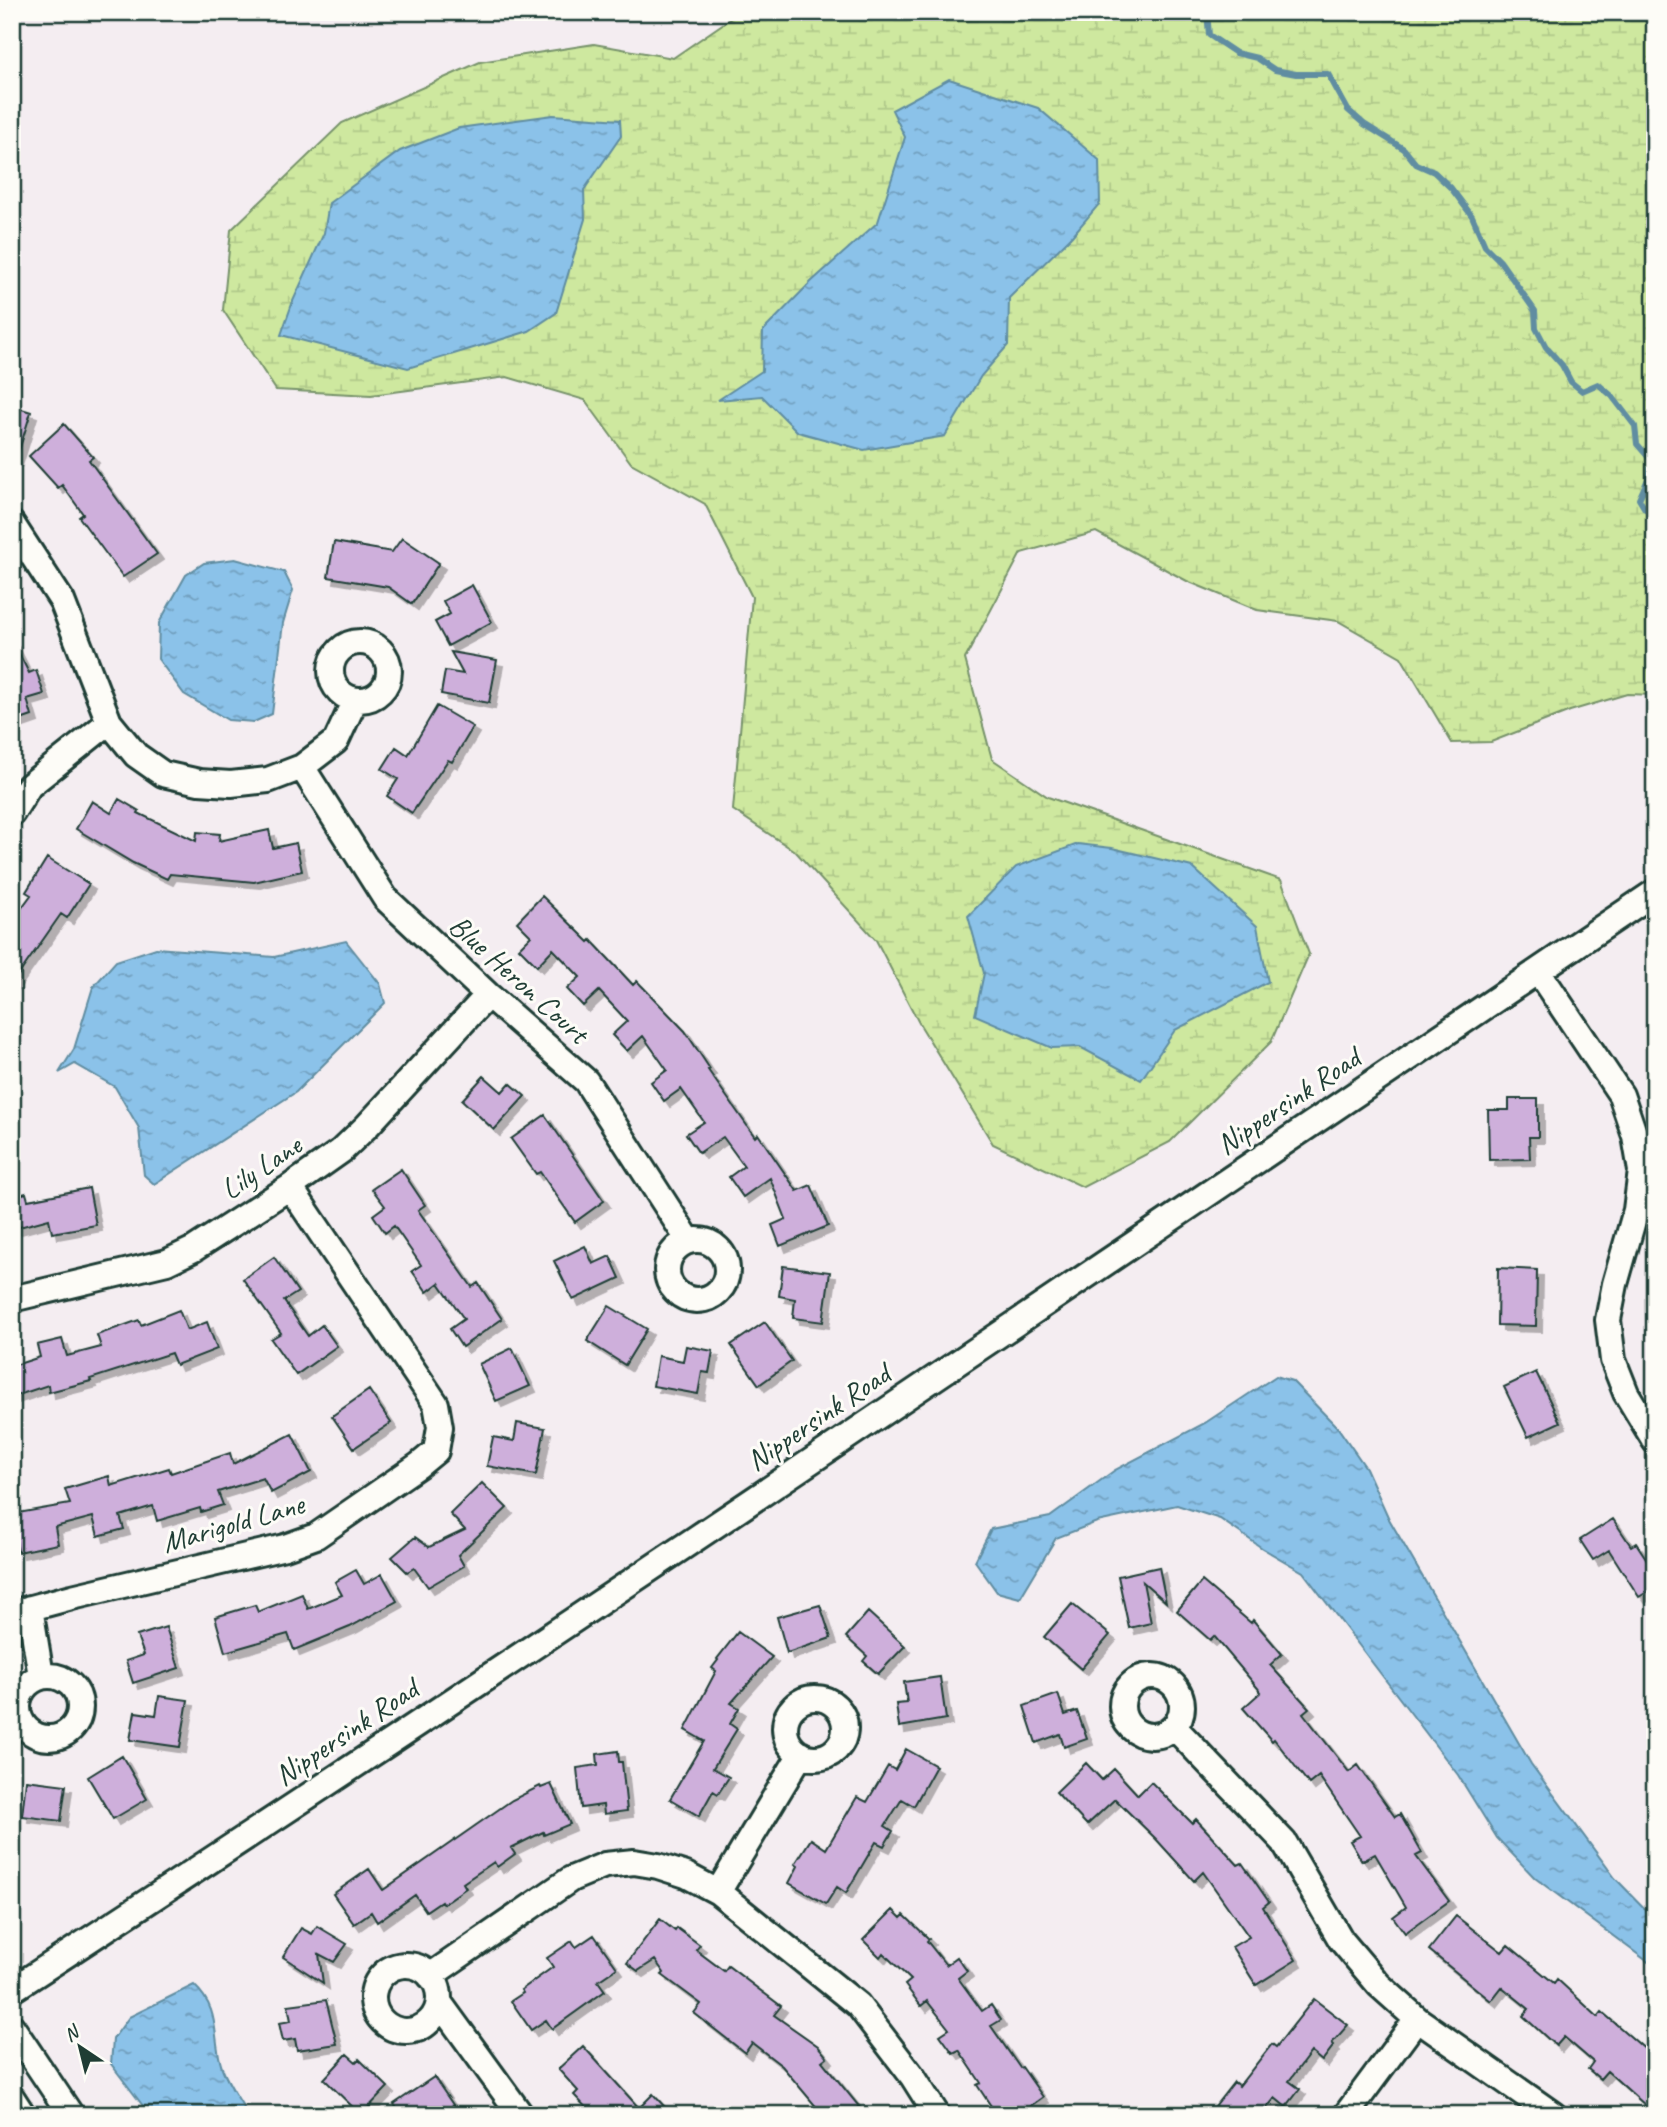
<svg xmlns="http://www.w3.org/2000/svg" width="1667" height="2127" font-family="Caveat,sans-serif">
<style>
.wetland{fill:url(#wetland-marsh);stroke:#76926a;stroke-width:2}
.water{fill:url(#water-ripples);stroke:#608da1;stroke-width:2}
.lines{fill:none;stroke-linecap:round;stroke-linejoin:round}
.stream{stroke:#608da1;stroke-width:6}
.building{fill:#ceafdb;stroke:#1f3d34;stroke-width:2;filter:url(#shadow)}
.minor-casing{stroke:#1f3d34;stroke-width:30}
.minor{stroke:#fdfcf7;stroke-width:24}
.labels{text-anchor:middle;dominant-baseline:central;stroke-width:6;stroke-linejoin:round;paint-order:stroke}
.street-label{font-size:30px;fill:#1f3d34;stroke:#fdfcf7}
</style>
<defs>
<pattern id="wetland-marsh" width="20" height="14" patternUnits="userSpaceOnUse" patternTransform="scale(1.75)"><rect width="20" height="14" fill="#cee89f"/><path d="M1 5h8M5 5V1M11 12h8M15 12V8" fill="none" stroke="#b0c88a"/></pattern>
<pattern id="water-ripples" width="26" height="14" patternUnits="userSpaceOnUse" patternTransform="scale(1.75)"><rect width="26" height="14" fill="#8bc2e9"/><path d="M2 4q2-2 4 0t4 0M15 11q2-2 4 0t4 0" fill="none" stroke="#719fbe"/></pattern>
<filter id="shadow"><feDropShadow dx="6" dy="6" stdDeviation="0" flood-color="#0004"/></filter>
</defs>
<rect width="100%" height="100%" fill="#f4edf1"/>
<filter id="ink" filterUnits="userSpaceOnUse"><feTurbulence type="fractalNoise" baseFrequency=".0143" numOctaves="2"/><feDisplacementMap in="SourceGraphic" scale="14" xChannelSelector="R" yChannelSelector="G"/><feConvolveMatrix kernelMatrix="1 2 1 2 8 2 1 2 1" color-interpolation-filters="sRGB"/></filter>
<g filter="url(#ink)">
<path class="wetland" d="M740 12H1655V695L1627 694 1570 711 1491 742 1452 743 1401 657 1338 621 1257 610 1187 581 1096 532 1021 553 965 659 992 759 1048 797 1281 880 1309 954 1271 1042 1170 1142 1083 1187 993 1144 919 1023 876 940 796 852 733 810 752 597 705 504 631 463 585 400 507 377 371 395 276 390 223 310 231 230 342 123 480 62 594 44 673 58Z"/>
<path class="water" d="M949 79 1038 108 1099 160 1100 203 1072 236 1009 298 1008 345 981 376 945 436 864 450 798 432 762 396 718 400 762 371 763 331 811 282 878 222 905 137 892 110Z
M553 115 620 120 621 136 584 190 585 219 556 313 529 331 408 368 281 335 293 301 324 233 329 203 400 151 459 128Z
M235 559 284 572 293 590 283 623 272 714 254 722 228 720 184 694 158 659 159 623 186 575 204 563Z
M1078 844 1112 848 1192 867 1257 926 1268 982 1175 1030 1141 1080 1080 1047 1052 1048 975 1015 984 973 968 916 1016 867Z
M346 941 380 984 385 1003 296 1092 154 1184 144 1175 139 1128 115 1087 75 1064 59 1073 74 1049 93 987 116 961 156 948 274 957Z
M1276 1376 1292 1381 1338 1428 1366 1468 1389 1519 1531 1764 1615 1878 1655 1919V1967L1535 1878 1497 1838 1458 1775 1303 1572 1262 1548 1220 1519 1177 1505 1097 1522 1056 1538 1020 1598 997 1592 975 1561 991 1529 1050 1517 1115 1470 1205 1423Z
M194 1985C219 2008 213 2031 220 2061 224 2079 239 2098 248 2115H150L111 2064 113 2039 129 2017Z"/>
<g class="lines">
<path class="stream" d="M1207 12 1209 35 1236 53 1257 58 1275 70 1296 74H1328L1348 110 1364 124 1404 149 1416 164 1434 172 1451 188 1472 216 1485 246 1500 261 1535 311 1536 328 1546 347 1562 365 1571 382 1582 391 1598 384 1612 396 1635 426 1637 444 1651 460 1649 477 1639 499 1645 509 1655 508"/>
</g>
<path class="building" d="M12 406 31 412 16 460 12 459Z
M64 424 93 457 89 460 157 554 123 577 79 517 83 514 62 485 58 488 29 456Z
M402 538 439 563 412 604 388 587 328 577 334 542 392 552Z
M472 585 492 622 448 646 435 622 450 614 443 601Z
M12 640 29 673 36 670 44 694 27 699 32 716 12 723Z
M451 652 497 660 489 703 441 694 445 671 463 674Z
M437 706 473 727 452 762 448 760 412 813 387 796 398 779 382 769 396 747 408 755Z
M119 799 139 811 138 813 196 841 197 832 220 834 219 841 269 830 273 848 296 843 302 871 254 882 170 874 167 879 133 863 76 829 92 801 111 813Z
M47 858 89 884 67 918 61 914 12 984V921L31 895 26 892Z
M542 896 589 942 591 940 633 985 637 981 685 1031 710 1069 708 1070 755 1137 758 1134 797 1191 811 1185 828 1226 780 1246 772 1225 786 1219 770 1178 743 1197 729 1177 744 1166 723 1137 699 1153 686 1134 704 1122 681 1089 664 1101 651 1082 667 1070 643 1036 627 1051 612 1035 627 1021 599 991 583 1006 567 989 580 977 553 949 537 966 519 948 531 936 517 922Z
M484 1076 502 1092 510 1083 525 1096 494 1130 462 1100Z
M1509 1099H1538V1137H1529L1530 1159 1489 1160 1488 1110H1509Z
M545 1115 604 1201 575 1222 540 1172 536 1174 511 1139Z
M401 1169 425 1205 418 1210 472 1287 478 1283 502 1319 462 1347 450 1329 464 1319 439 1283 427 1292 412 1271 421 1265 394 1226 385 1233 373 1215 385 1206 372 1189Z
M89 1188 96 1225 52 1233 49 1219 12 1229V1197L26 1193 28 1200Z
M585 1246 593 1264 610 1256 620 1278 573 1300 554 1261Z
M274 1257 298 1292 284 1301 308 1336 322 1325 337 1346 296 1375 271 1339 281 1333 243 1279Z
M783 1266 830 1272 823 1322 793 1318 795 1299 779 1296Z
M1498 1268 1537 1270 1536 1326 1497 1325Z
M609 1306 647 1329 625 1365 587 1341Z
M179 1310 187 1330 207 1322 217 1349 176 1365 171 1353 90 1379 91 1381 49 1392 48 1385 12 1397V1366L40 1357 37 1345 62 1339 67 1356 101 1347 97 1335 139 1320 141 1325Z
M765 1322 792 1361 759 1385 731 1345Z
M686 1346 713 1351 709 1373 702 1372 698 1394 653 1386 658 1356 683 1361Z
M512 1348 530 1386 496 1401 479 1364Z
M1536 1372 1560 1422 1528 1437 1504 1387Z
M369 1390 391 1423 354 1448 332 1416Z
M517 1423 545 1428 536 1475 487 1466 493 1437 514 1441Z
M292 1434 311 1472 271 1493 263 1478 218 1492 223 1505 201 1512 200 1508 157 1521 153 1506 120 1516 124 1529 98 1536 93 1517 55 1527 58 1544 18 1552 12 1514 70 1504 65 1489 109 1476 111 1486 169 1468 171 1473 230 1453 233 1464Z
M482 1483 507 1508 458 1555 464 1566 428 1587 414 1568 407 1572 392 1557 415 1537 429 1547 465 1530 450 1514Z
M1613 1519 1631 1546 1636 1543 1655 1572V1587L1639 1597 1609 1550 1593 1560 1580 1540Z
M1159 1567 1166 1602 1143 1582 1151 1623 1129 1628 1118 1576Z
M356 1570 364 1584 382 1574 397 1601 350 1627 294 1650 288 1634 225 1652 215 1617 255 1605 258 1612 302 1594 308 1609 342 1595 335 1582Z
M1202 1581 1251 1623 1253 1620 1282 1654 1270 1665 1309 1708 1303 1713 1349 1772 1358 1765 1395 1817 1400 1814 1422 1853 1416 1856 1449 1901 1405 1933 1393 1917 1406 1907 1375 1854 1362 1861 1350 1841 1360 1836 1319 1776 1309 1784 1274 1739 1272 1741 1243 1708 1261 1692 1214 1636 1210 1640 1177 1611Z
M1072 1604 1110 1635 1081 1669 1044 1637Z
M820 1605 831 1638 787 1653 777 1617Z
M868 1612 905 1646 878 1674 863 1661 867 1656 846 1637Z
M166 1627 179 1668 133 1683 126 1661 144 1655 137 1636Z
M738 1632 772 1657 731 1703 739 1708 730 1724 737 1729 713 1768 729 1777 718 1794 713 1791 699 1816 670 1799 704 1741 685 1730 716 1671 712 1668 718 1660 717 1659Z
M940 1677 946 1719 899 1727 896 1704 907 1703 904 1682Z
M1058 1694 1065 1715 1077 1711 1087 1739 1064 1747 1060 1734 1036 1743 1024 1706Z
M159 1696 188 1700 180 1747 130 1740 135 1712 156 1715Z
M906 1749 936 1766 914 1806 902 1799 885 1826 893 1831 884 1846 876 1842 846 1893 837 1887 826 1904 789 1883 798 1866 795 1864 811 1839 826 1849 857 1797 867 1802 888 1766 895 1770Z
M618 1751 619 1762H622L627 1811 604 1814 603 1805 581 1808 577 1768 598 1765 597 1754Z
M122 1756 147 1799 113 1819 88 1777Z
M1086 1763 1102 1780 1114 1769 1138 1795 1151 1782 1192 1823 1196 1819 1238 1865 1242 1863 1269 1902 1263 1907 1296 1960 1256 1985 1232 1947 1249 1937 1203 1872 1194 1881 1156 1839 1115 1799 1087 1825 1056 1792Z
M26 1780 66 1785 61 1821 22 1816Z
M551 1784 570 1824 544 1835 543 1832 511 1848 515 1854 497 1867 494 1862 463 1883 466 1888 443 1904 441 1901 426 1911 415 1895 377 1922 371 1912 354 1924 333 1894 369 1869 383 1890 512 1800 540 1786 541 1788Z
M893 1910 901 1918 904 1915 929 1939 927 1941 946 1965 957 1957 967 1971 958 1978 982 2011 991 2005 1001 2020 991 2026 1020 2068 1022 2067 1043 2097 1018 2115H1002L996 2107 993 2109 977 2085 981 2083 959 2050 953 2053 940 2035 949 2029 927 2001 921 2006 905 1985 911 1980 883 1953 880 1957 863 1940Z
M1456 1916 1502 1952 1508 1945 1554 1983 1557 1979 1598 2017 1602 2012 1646 2050 1655 2040V2114L1607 2071 1600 2079 1588 2069 1593 2062 1564 2037 1556 2046 1523 2016 1529 2009 1502 1987 1491 2001 1429 1950Z
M660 1919 675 1931 677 1928 700 1945 696 1950 724 1971 728 1966 781 2006 774 2015 818 2046 827 2057 822 2061 866 2115H823L782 2066 752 2043 745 2053 694 2013 701 2004 662 1975 664 1973 655 1960 638 1971 627 1963Z
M317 1926 347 1944 334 1962 319 1954 323 1983 283 1957 301 1928 312 1934Z
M594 1935 617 1968 598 1981 605 1991 552 2029 546 2020 531 2030 511 2001 523 1993 521 1990 553 1967 547 1958 572 1941 576 1947Z
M1314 1999 1348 2025 1332 2043 1334 2045 1322 2061 1311 2052 1289 2081 1300 2089 1286 2107 1275 2098 1261 2115H1208L1234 2082 1239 2086 1272 2044 1276 2047Z
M326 2000 337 2044 297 2050 295 2039 283 2041 279 2023 291 2021 288 2005Z
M583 2046 639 2108 653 2094 672 2115H593L574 2095 578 2091 558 2069Z
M347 2054 356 2062 359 2059 388 2087 361 2115 324 2079Z
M434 2077 460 2115H401L394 2104Z"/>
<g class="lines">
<g class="minor-casing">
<path id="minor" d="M12 524 62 601 109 722 136 755 163 774 199 782 231 784 268 780 302 767 336 741 355 700
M331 671a29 29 0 1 1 58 0a29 29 0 1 1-58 0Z
M302 767 385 898 488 995 586 1081 689 1241
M12 813 29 786 109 722
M1538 971 1621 1095 1635 1136 1641 1171 1636 1210 1615 1284 1608 1320 1613 1360 1626 1393 1655 1441
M667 1270a30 30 0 1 1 60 0a30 30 0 1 1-60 0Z
M12 1299 167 1262 194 1249 290 1187 341 1151 367 1126 488 995
M30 1608 41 1676
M12 1613 72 1597 285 1547 316 1536 419 1465 436 1451 440 1427 436 1404 290 1187
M18 1707a31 31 0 1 1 62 0a31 31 0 1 1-62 0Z
M1122 1706a30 30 0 1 1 60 0a30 30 0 1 1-60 0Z
M785 1728a30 30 0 1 1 60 0a30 30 0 1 1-60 0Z
M1174 1727 1284 1842 1341 1940 1379 1985 1417 2019 1554 2115
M718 1892 801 1754
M373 1998a33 33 0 1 1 66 0a33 33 0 1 1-66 0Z
M430 1976 571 1879 605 1865 634 1862 658 1866 686 1875 718 1892 858 2005 913 2077 937 2115
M12 1990C565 1631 1109 1260 1655 892
M439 2002 521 2115
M12 2027 71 2115
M12 2098 23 2115
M1346 2115 1417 2019"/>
</g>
<use href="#minor" class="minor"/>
</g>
</g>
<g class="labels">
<g class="street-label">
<text transform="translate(519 979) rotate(42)">Blue Heron Court</text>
<text transform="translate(1288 1101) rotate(-34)">Nippersink Road</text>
<text transform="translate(261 1167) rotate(-34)">Lily Lane</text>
<text transform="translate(818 1417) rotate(-34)">Nippersink Road</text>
<text transform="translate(233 1523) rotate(-16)">Marigold Lane</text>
<text transform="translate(346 1732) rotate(-34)">Nippersink Road</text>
</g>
</g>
<rect width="1667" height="2127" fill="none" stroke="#fdfcf7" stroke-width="42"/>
<rect x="21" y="21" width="1625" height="2085" fill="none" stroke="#1f3d34" stroke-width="2.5" filter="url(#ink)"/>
<g transform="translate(80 2047) rotate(325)" stroke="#fdfcf7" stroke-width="5" paint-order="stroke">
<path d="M0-5L12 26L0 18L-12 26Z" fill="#1f3d34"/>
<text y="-10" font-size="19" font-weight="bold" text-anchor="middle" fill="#1f3d34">N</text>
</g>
</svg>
